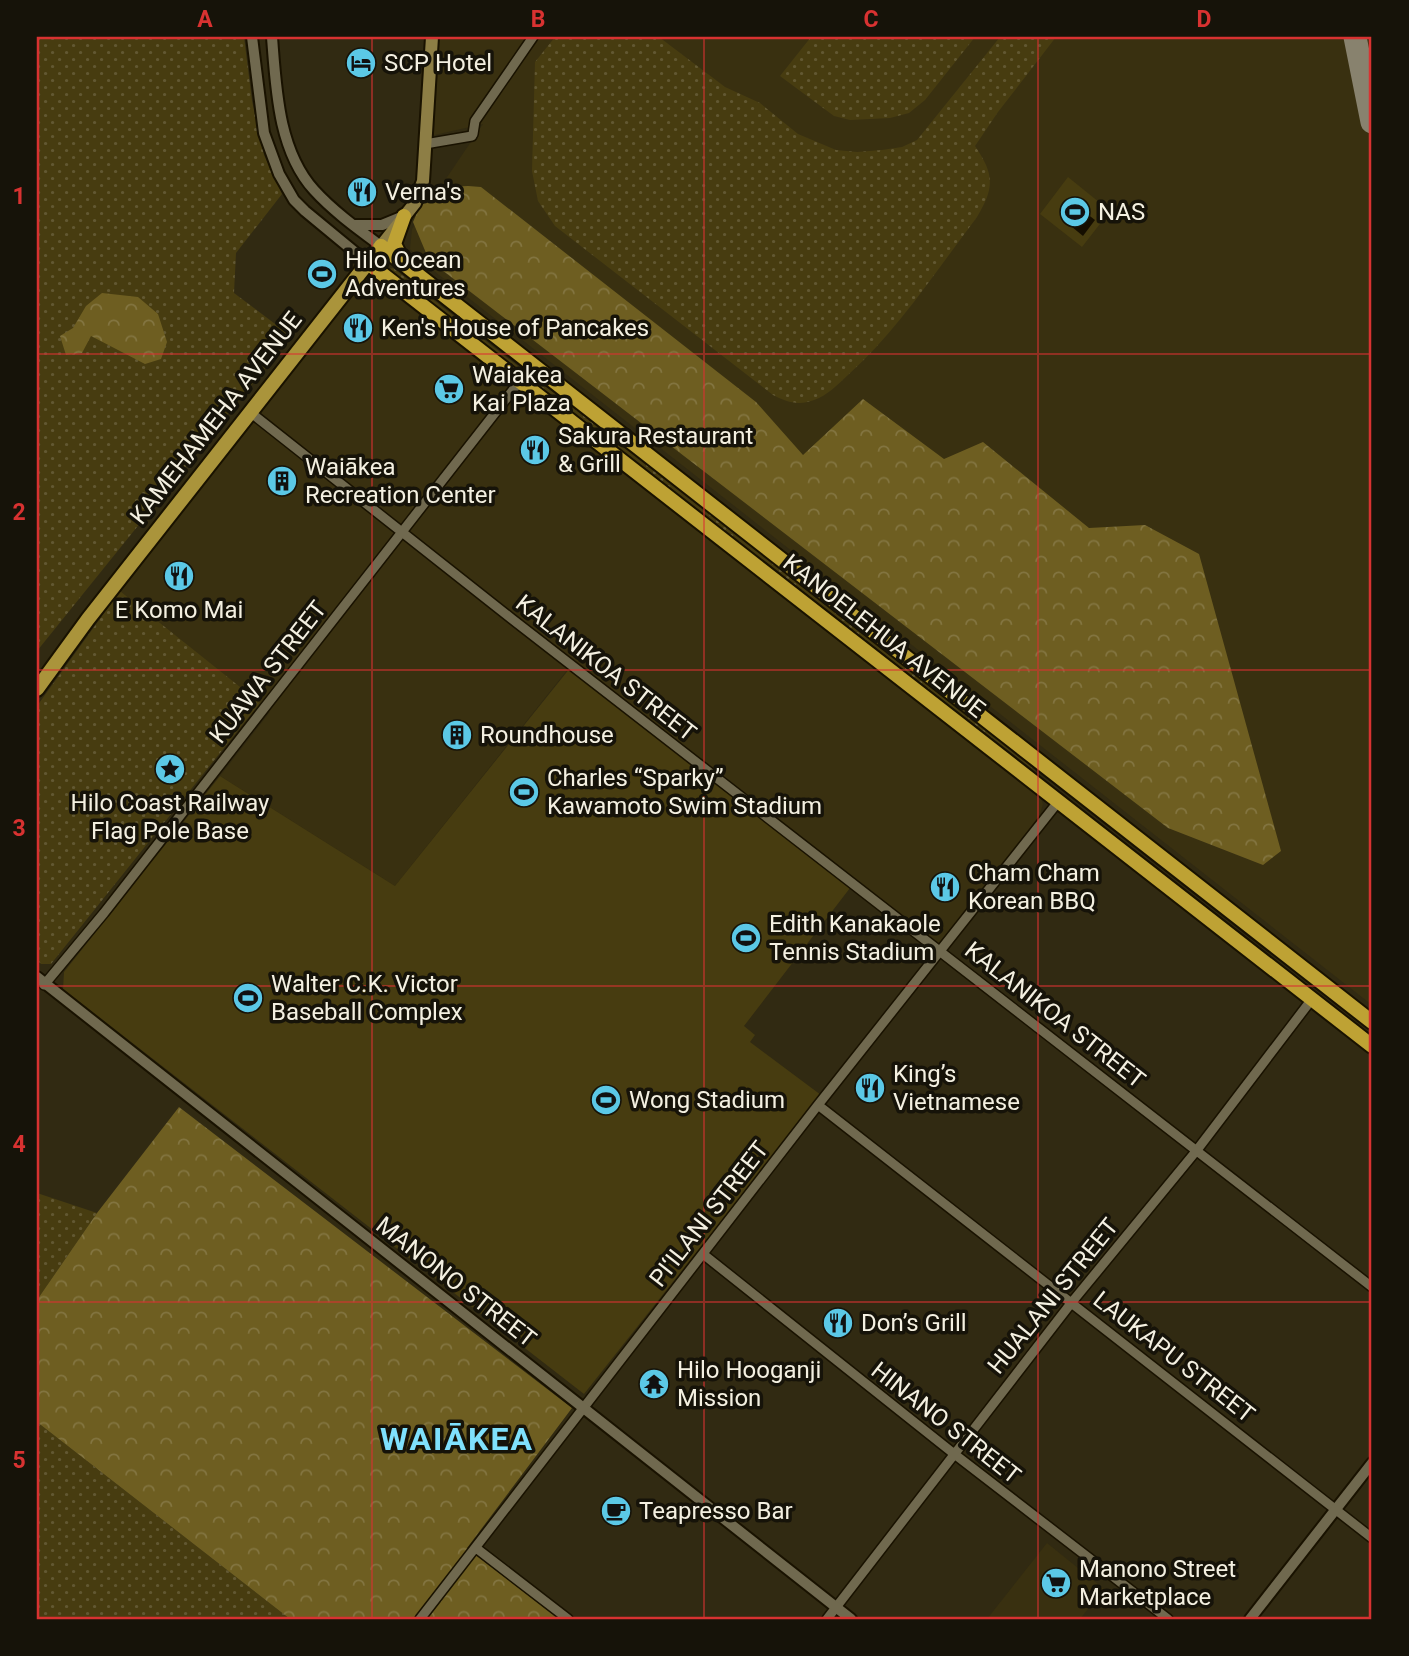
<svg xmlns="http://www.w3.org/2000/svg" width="1409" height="1656" font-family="Roboto,sans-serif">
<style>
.built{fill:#393010}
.grass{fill:url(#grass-dots)}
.forest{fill:url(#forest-crowns)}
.pitch{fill:#473c10}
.water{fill:url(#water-ripples)}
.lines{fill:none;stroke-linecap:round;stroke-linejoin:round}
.taxiway{stroke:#88826e;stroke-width:23}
.minor-casing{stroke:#191200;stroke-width:12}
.tertiary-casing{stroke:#191200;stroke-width:14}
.secondary-casing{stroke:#191200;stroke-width:16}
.primary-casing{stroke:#191200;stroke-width:18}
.trunk-casing{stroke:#191200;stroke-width:18}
.minor{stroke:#70694f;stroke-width:9}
.tertiary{stroke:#70694f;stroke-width:10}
.secondary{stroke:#8d7e45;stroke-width:12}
.primary{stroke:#aa943b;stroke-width:14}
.trunk{stroke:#bea234;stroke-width:14}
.grid{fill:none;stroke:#d83231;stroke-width:2;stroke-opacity:0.55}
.labels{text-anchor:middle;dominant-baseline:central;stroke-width:7;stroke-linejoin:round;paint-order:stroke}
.poi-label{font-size:24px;fill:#f4f0e1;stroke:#161309;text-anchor:start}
.street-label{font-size:24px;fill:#f4f0e1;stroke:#161309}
.district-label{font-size:32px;font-weight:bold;letter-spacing:2px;fill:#7fe1fd;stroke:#161309}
.neatline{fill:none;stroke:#d83231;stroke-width:2.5}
.grid-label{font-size:23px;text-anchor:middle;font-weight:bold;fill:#d83231}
</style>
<defs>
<pattern id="grass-dots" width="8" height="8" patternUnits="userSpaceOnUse" patternTransform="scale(1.75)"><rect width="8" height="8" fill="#473c10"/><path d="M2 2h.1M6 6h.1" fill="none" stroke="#625832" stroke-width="1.8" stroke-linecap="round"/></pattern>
<pattern id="forest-crowns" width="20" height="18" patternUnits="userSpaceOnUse" patternTransform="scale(1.75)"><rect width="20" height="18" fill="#6e5e21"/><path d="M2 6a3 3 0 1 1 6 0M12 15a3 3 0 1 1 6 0" fill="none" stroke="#837541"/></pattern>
<pattern id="water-ripples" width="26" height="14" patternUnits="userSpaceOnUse" patternTransform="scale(1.75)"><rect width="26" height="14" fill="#150e00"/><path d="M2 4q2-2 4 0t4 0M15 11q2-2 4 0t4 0" fill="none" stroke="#383125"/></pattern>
</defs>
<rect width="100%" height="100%" fill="#312a12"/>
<path class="built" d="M437 37H1372V1005L420 260 410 249 412 229 483 124 430 136Z
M369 282 381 285 1040 797 1043 804 1039 817 941 945 572 664 395 886 220 776 270 712 120 591 357 287Z
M1047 1543 1104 1589 1080 1619H987Z"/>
<path class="grass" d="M37 37H244L252 101 264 155 282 194 236 253 234 293 291 336 37 651Z
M555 37H659L725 87 760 103 798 134 836 150 857 152 882 150 902 147 917 140 1000 37H1056L998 112 975 146C994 174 995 187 977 217 936 271 898 330 848 375 837 385 828 395 814 400 798 406 787 402 773 395L555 226 538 201 532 171 535 62Z
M811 37H975L925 100 909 113 890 118 850 120 834 116 780 76Z
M393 268 533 378 588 416 881 648 976 719 1019 754 1036 772 434 306 389 269Z
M120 591 260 703 51 964H41L37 960V706Z
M37 1193 97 1213 37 1300Z
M37 1422 290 1619H37Z"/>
<path class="forest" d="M468 186 481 187 756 402 803 455 863 399 944 459 983 442 1089 528 1145 525 1199 554 1281 851 1263 865 1168 828 429 260 413 222 420 206 449 187Z
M102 293 138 297 158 314 167 342 161 359 145 364 91 336 82 353 66 355 60 336 73 328 86 306Z
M179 1107 572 1408 467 1548 559 1619H290L37 1422V1300L97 1213Z"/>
<path class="pitch" d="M1068 177 1110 211 1082 247 1040 214Z
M570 668 850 888 744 1026 755 1035 750 1042 821 1095 584 1394 63 989 64 972 220 776 395 886Z"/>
<path class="water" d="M1073 203 1095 220 1083 236 1061 218Z"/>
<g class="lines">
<path class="taxiway" d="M1355 37 1372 122"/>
<g class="minor-casing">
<path id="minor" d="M473 134 475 121 533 37
M425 144 472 136
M250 412 512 619 1372 1287
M44 985 104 913 520 381
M818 1105 1372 1538
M703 1254 953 1453 1168 1619
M476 1548 568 1619
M420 1619 818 1105 1058 802
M827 1619 1072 1302 1197 1150 1312 999"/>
</g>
<g class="tertiary-casing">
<path id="tertiary" d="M252 37 264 133 279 174 294 200 305 211 368 263
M272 37C276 88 278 150 314 190 333 211 358 229 381 246
M355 225H382L404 216
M37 977 851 1619
M1250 1619 1372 1463"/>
</g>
<g class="secondary-casing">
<path id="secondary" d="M381 246 415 203 423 181 432 37"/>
</g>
<g class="primary-casing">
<path id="primary" d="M37 689 88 619 381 246"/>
</g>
<g class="trunk-casing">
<path id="trunk" d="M381 246 1372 1022
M402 260 394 244 404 216
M368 263 1372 1046"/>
</g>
<use href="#minor" class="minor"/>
<use href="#tertiary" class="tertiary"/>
<use href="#secondary" class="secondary"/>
<use href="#primary" class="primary"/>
<use href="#trunk" class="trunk"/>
</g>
<path class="grid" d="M372 37V1619M704 37V1619M1038 37V1619M37 354H1372M37 670H1372M37 986H1372M37 1302H1372"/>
<defs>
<g id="hotel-disc" transform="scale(1.575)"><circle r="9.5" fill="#5bc8e6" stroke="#161309"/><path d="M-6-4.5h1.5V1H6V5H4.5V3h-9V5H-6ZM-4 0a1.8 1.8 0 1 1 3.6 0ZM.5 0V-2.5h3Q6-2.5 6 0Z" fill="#111"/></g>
<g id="restaurant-disc" transform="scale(1.575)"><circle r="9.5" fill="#5bc8e6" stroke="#161309"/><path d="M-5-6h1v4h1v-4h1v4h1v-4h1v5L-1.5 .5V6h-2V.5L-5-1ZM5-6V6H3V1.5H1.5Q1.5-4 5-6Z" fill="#111"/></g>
<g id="stadium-disc" transform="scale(1.575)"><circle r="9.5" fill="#5bc8e6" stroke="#161309"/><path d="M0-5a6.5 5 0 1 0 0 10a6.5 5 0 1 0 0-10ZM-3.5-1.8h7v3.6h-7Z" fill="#111"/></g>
<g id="supermarket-disc" transform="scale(1.575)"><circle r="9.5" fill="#5bc8e6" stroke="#161309"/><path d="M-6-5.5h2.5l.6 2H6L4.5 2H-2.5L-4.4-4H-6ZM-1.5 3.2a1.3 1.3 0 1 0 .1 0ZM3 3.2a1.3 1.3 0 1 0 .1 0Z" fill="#111"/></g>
<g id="building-disc" transform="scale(1.575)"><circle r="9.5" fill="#5bc8e6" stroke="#161309"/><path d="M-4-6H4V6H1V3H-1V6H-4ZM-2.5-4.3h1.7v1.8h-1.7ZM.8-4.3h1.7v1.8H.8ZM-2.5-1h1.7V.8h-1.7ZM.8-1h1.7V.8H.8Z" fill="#111"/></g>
<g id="sight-disc" transform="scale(1.575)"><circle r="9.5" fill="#5bc8e6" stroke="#161309"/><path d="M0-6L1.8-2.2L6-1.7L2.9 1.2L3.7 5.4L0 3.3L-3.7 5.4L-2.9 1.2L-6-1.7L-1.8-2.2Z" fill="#111"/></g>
<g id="temple-disc" transform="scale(1.575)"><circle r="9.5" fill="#5bc8e6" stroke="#161309"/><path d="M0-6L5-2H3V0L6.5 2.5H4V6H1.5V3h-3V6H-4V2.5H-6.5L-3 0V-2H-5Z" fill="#111"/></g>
<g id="cafe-disc" transform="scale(1.575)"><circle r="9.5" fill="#5bc8e6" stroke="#161309"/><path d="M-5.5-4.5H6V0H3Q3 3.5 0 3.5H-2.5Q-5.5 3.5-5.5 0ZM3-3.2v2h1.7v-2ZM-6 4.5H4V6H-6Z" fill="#111"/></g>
</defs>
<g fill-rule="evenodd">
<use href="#hotel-disc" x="361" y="63"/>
<use href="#restaurant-disc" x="362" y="192"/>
<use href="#stadium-disc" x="1075" y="212"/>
<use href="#stadium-disc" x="322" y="274"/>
<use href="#restaurant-disc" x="358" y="328"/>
<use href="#supermarket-disc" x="449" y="389"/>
<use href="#restaurant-disc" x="535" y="450"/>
<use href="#building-disc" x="282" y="481"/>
<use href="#restaurant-disc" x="179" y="576"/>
<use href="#building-disc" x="457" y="735"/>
<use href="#sight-disc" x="170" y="769"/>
<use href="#stadium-disc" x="524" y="792"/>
<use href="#restaurant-disc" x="945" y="887"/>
<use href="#stadium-disc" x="746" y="938"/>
<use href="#stadium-disc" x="248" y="998"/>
<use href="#restaurant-disc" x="870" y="1088"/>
<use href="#stadium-disc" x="606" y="1100"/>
<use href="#restaurant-disc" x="838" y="1323"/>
<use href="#temple-disc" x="654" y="1384"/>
<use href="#cafe-disc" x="616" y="1511"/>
<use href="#supermarket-disc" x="1056" y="1583"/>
</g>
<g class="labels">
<g class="poi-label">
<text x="384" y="63">SCP Hotel</text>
<text x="385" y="192">Verna's</text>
<text x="1098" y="212">NAS</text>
<text x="345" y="260">Hilo Ocean<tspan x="345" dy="28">Adventures</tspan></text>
<text x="381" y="328">Ken's House of Pancakes</text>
<text x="472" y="375">Waiakea<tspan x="472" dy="28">Kai Plaza</tspan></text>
<text x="558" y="436">Sakura Restaurant<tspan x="558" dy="28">&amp; Grill</tspan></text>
<text x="305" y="467">Waiākea<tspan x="305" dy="28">Recreation Center</tspan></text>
<text x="179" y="610" text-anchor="middle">E Komo Mai</text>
<text x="480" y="735">Roundhouse</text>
<text x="547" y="778">Charles “Sparky”<tspan x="547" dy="28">Kawamoto Swim Stadium</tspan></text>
<text x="170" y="803" text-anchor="middle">Hilo Coast Railway<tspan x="170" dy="28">Flag Pole Base</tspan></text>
<text x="968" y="873">Cham Cham<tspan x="968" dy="28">Korean BBQ</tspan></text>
<text x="769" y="924">Edith Kanakaole<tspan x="769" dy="28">Tennis Stadium</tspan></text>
<text x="271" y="984">Walter C.K. Victor<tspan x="271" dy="28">Baseball Complex</tspan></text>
<text x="893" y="1074">King’s<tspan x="893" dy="28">Vietnamese</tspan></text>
<text x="629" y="1100">Wong Stadium</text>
<text x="861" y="1323">Don’s Grill</text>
<text x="677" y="1370">Hilo Hooganji<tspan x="677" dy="28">Mission</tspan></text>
<text x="639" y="1511">Teapresso Bar</text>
<text x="1079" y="1569">Manono Street<tspan x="1079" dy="28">Marketplace</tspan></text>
</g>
<g class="street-label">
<text transform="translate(216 418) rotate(-52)">KAMEHAMEHA AVENUE</text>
<text transform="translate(884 636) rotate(38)">KANOELEHUA AVENUE</text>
<text transform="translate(606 668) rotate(38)">KALANIKOA STREET</text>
<text transform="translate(268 672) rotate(-52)">KUAWA STREET</text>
<text transform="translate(1055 1015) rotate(38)">KALANIKOA STREET</text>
<text transform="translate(709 1214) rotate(-52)">PI‘ILANI STREET</text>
<text transform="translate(456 1282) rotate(38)">MANONO STREET</text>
<text transform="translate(1053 1296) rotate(-51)">HUALANI STREET</text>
<text transform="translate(1174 1357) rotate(38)">LAUKAPU STREET</text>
<text transform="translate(946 1423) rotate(38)">HINANO STREET</text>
</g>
<g class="district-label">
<text x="457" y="1439">WAIĀKEA</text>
</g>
</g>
<rect width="1409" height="1656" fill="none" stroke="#161309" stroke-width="77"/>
<rect x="38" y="38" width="1332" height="1580" class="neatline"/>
<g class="grid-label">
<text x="205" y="27">A</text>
<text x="538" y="27">B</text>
<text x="871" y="27">C</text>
<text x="1204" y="27">D</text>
<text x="19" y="204">1</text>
<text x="19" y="520">2</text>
<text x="19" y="836">3</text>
<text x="19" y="1152">4</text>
<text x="19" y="1468">5</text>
</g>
</svg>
